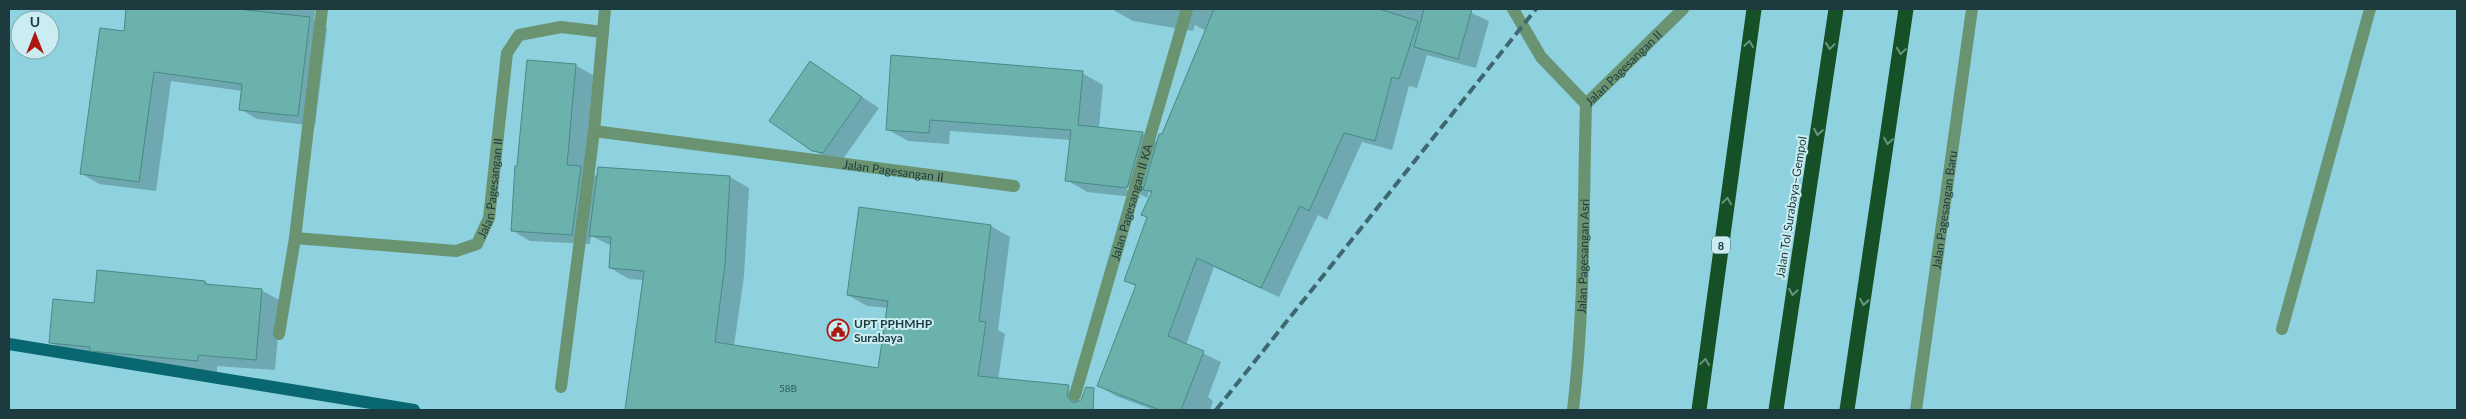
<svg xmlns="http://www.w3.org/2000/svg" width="2466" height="419" font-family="Lato,sans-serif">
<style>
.shadow{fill:#0003}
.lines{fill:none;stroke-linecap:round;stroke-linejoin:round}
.stream{stroke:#096772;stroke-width:12}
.building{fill:#6cb2ac;stroke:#468b86}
.minor{stroke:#6a9371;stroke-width:12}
.highway{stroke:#155026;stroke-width:15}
.rail{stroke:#3e676e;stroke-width:4;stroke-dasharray:10 5;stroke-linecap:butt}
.oneway{stroke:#679782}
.labels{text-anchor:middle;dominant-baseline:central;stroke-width:4;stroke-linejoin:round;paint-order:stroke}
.number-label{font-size:10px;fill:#31585a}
.shield{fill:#cbedf2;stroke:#517074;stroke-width:1}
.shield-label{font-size:11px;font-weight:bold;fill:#1d3a3e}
.street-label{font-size:12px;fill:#1d3a3e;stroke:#cbedf2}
.poi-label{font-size:12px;font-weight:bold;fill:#1d3a3e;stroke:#cbedf2;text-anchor:start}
</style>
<rect width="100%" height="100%" fill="#8dd2de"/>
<path class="shadow" d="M127 9H315L314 20 327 28 315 126 257 119 240 109 242 91 171 81 156 191 99 184 82 174 125 32Z
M1115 9H1463L1489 21 1476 68 1427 55 1417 88 1409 86 1392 150 1362 142 1327 220 1318 215 1279 297 1214 267 1186 345 1221 362 1208 397 1213 401 1210 410H1154L1116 396 1099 386 1137 287 1125 280 1148 217 1152 193 1149 192 1147 198 1122 184 1121 186 1142 198 1087 192 1067 180 1071 140 950 131 949 144 908 141 887 129 1082 73 1103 85 1099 128 1142 133 1158 142 1206 31 1195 25 1193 31 1133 21 1115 11Z
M811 63 879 108 841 162 831 161 813 150Z
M575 65 593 75 585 170 598 177H730L749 188 744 276 734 346 879 370 888 308 867 306 848 295 860 209 991 226 1010 237 998 330 1005 334 998 379 1060 385 1078 396 1077 410H626L644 280 629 279 610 268 612 246 591 236 590 244 530 241 513 231 518 168Z
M205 282 212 286 261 290 281 301 275 370 217 366V372L110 362 102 357 69 354 50 342 95 305Z"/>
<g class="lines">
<path class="stream" d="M9 344 414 410"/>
</g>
<path class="building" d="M126 9H238L310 17 298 116 239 110 242 84 154 72 139 182 80 174 100 28 124 31Z
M1214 9H1379L1418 21 1399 79 1392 77 1375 141 1344 133 1309 211 1300 206 1261 288 1197 258 1168 336 1204 351 1181 410H1160L1097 386 1136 285 1124 281 1147 217 1141 215 1152 191 1143 190 1159 134H1162Z
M1424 9H1472L1458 59 1414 47Z
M891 55 1083 71 1078 125 1143 132 1127 188 1065 181 1071 130 930 120 929 133 886 130Z
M527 60 576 64 567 165 581 166 572 235 511 231 515 166H517Z
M810 61 862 97 823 153 812 151 769 121Z
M598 167 730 176 725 264 715 342 878 368 888 301 847 295 859 207 991 225 979 321 986 322 978 376 1069 385 1067 396 1073 403 1081 400 1086 387 1094 388 1093 410H625L644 271 609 268 611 237 589 236Z
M97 270 205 281V284L262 289 256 360 198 355V361L90 351V347L49 343 53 299 94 303Z"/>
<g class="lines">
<g class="minor">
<path d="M1513 9 1541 57 1586 104"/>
<path id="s1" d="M1586 104 1683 9"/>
<path id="s2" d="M594 131 1014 186"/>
<path id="s3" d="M295 238 456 251 477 244 489 218 507 53 519 35 561 27 603 32"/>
<path d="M2282 329 2370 9"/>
<path d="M279 334 295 238 322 9"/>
<path d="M561 387 594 131 605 9"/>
<path id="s4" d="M1075 395 1187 9"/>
<path id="s5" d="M1573 410C1585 309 1583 205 1586 104"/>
<path id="s6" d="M1916 410 1972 9"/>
</g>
<path class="highway" d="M1699 410 1754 9
M1776 410 1836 9
M1847 410 1906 9"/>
<path class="rail" d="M1216 410 1536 9"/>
</g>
<defs><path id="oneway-chevron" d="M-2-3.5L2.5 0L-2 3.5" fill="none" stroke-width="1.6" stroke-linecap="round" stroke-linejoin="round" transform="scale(1.25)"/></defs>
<g class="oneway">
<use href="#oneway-chevron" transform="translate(1749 44) rotate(-82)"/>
<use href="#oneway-chevron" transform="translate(1830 46) rotate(98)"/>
<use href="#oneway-chevron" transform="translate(1901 51) rotate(98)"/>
<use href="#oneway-chevron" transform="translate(1818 132) rotate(99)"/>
<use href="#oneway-chevron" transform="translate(1888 141) rotate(99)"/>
<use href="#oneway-chevron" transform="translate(1727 201) rotate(-82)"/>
<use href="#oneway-chevron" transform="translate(1793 292) rotate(99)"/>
<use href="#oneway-chevron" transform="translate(1864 302) rotate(99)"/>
<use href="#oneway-chevron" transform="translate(1705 362) rotate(-82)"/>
</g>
<defs>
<g id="civic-ring" transform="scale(1.125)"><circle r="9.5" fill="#cbedf2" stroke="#aa1811" stroke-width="1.5"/><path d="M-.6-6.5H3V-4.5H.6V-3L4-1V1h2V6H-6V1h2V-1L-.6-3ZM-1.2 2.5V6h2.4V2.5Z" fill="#aa1811"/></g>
</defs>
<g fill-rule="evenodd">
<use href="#civic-ring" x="838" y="330"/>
</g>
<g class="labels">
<g class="number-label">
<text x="788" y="388">58B</text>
</g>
<rect class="shield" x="1712" y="236.5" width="18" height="17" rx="4"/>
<g class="shield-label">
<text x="1721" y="245">8</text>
</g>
<g class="street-label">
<text stroke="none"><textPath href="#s1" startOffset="52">Jalan Pagesangan II</textPath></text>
<text stroke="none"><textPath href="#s2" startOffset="302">Jalan Pagesangan II</textPath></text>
<text stroke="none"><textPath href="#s3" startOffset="242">Jalan Pagesangan II</textPath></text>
<text stroke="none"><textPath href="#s4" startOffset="201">Jalan Pagesangan II KA</textPath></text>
<text transform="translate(1791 207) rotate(-81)">Jalan Tol Surabaya–Gempol</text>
<text stroke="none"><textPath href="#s6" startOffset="202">Jalan Pagesangan Baru</textPath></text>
<text stroke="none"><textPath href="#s5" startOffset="154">Jalan Pagesangan Asri</textPath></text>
</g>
<g class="poi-label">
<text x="854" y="323">UPT PPHMHP<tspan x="854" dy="14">Surabaya</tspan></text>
</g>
</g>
<rect width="2466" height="419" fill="none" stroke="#1d3a3e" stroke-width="20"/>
<g transform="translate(35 35)"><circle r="24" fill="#cbedf2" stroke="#85a5aa"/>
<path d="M0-4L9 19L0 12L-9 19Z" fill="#aa1811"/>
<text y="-8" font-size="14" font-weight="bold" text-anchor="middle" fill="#1d3a3e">U</text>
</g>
</svg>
